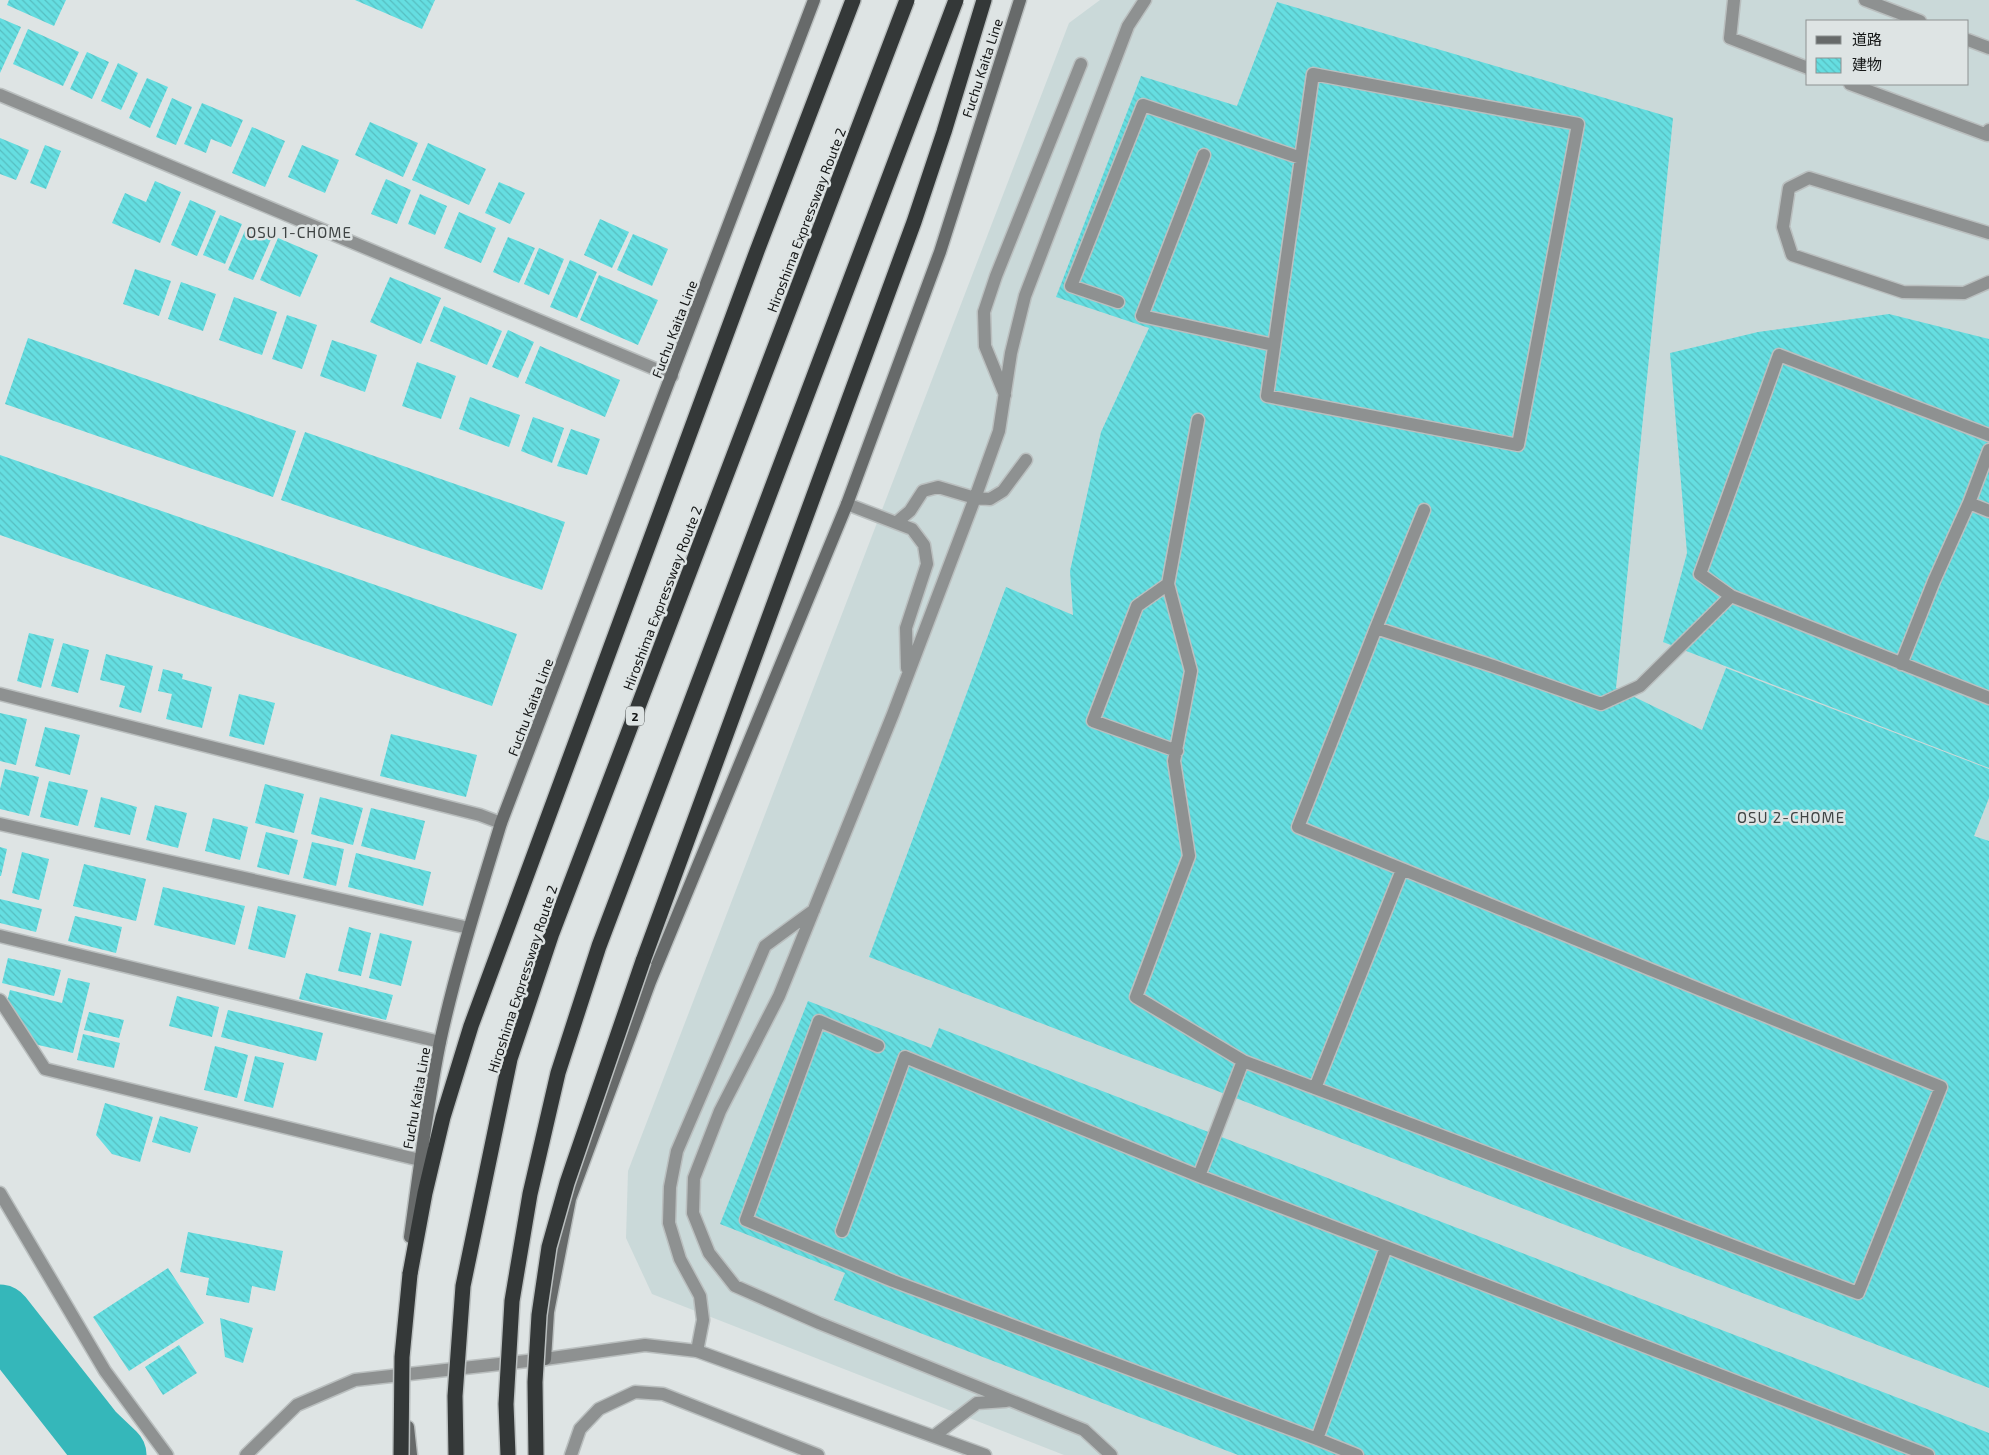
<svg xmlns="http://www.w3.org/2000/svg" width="1989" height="1455" font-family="'Exo 2','Noto Sans JP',sans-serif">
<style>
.built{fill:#cad9d9;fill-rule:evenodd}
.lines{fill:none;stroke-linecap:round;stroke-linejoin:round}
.river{stroke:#35b7ba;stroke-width:65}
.building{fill:url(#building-back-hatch)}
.service-casing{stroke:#babfbf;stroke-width:15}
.minor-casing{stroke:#babfbf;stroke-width:15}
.tertiary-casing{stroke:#babfbf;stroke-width:15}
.secondary-casing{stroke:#babfbf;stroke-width:15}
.motorway-casing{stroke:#babfbf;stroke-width:18}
.service{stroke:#8e9191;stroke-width:12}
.minor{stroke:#8e9191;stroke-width:12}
.tertiary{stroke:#8e9191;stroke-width:12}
.secondary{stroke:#676a6a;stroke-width:12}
.motorway{stroke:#343838;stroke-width:15}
.motorway-bridge-casing{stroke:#babfbf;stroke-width:18;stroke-linecap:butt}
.motorway-bridge{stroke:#343838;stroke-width:15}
.labels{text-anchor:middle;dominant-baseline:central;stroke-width:5;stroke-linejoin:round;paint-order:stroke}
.shield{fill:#dee4e4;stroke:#515454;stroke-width:1}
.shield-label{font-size:12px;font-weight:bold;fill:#141616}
.street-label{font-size:14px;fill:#141616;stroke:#dee4e4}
.neighbourhood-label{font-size:15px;letter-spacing:1px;fill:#3f4444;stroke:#dee4e4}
</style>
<defs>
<pattern id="building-back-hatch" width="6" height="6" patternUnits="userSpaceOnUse" patternTransform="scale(1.25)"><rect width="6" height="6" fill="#65dee1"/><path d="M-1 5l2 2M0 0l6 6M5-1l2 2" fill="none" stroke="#57bec0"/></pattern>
</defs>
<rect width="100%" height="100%" fill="#dee4e4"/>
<path class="built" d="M1100 0H1989V1455H1064L652 1294 626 1238 628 1171 1069 23ZM1808 21H1968V84H1808Z"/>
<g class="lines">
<path class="river" d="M0 1317 92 1434 114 1455"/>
</g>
<path class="building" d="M9 0H66L54 26 7 5Z
M355 0H435L422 29Z
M1277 2 1673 118 1616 688 1702 730 1726 668 1989 769V798L1974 836 1989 841V1388L869 957 1006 587 1073 615 1070 571 1101 432 1149 328 1056 297 1141 76 1237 106Z
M0 18 21 27 0 73Z
M28 29 79 52 63 86 13 64Z
M87 52 109 62 92 99 70 89Z
M118 63 138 73 121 110 101 101Z
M147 78 168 87 150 128 129 118Z
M172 98 192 107 176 145 156 137Z
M202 103 243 120 231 147 211 139 206 153 184 144Z
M370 122 418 143 403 177 355 155Z
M252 127 285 141 265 187 232 173Z
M0 138 29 150 16 180 0 174Z
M428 143 486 169 469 205 412 180Z
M45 145 61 151 46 189 30 183Z
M302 145 339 160 325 193 288 177Z
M386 179 411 190 397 224 371 214Z
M155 181 181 192 160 243 112 223 125 193 146 202Z
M499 182 525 193 510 224 485 213Z
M420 194 447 206 435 235 408 224Z
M190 200 216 211 197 256 171 245Z
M459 212 496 228 481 263 444 248Z
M220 215 242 224 225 264 203 255Z
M600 219 629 232 612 268 584 255Z
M247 226 272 237 253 280 228 270Z
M633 234 668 249 652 286 617 270Z
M508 237 535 248 519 283 493 272Z
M278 238 318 255 300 297 260 280Z
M539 248 564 259 549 295 524 284Z
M570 260 597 272 577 318 550 307Z
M135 269 171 281 159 316 123 304Z
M599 275 658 300 638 345 580 320Z
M390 277 441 298 421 344 370 322Z
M181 282 216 294 203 331 168 319Z
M234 297 277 312 262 355 219 340Z
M444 306 502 331 487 365 430 341Z
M1889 314 1989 339V768L1663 642 1687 553 1670 353 1758 332Z
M287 315 317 325 302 369 272 359Z
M508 330 534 342 518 378 492 367Z
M28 338 296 431 273 497 5 404Z
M332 340 377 355 365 392 320 376Z
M540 346 620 380 605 417 525 383Z
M417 362 456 376 441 419 402 406Z
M470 397 520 415 509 447 459 429Z
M533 417 564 428 552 463 521 451Z
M571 429 600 439 587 475 557 466Z
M305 432 565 522 542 590 281 500Z
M0 455 517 634 492 706 0 535Z
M29 633 54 639 41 688 17 681Z
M63 643 89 650 78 693 51 686Z
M106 654 153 666 141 713 119 707 125 686 100 680Z
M163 669 183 674 182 679 212 687 202 728 166 719 172 694 158 691Z
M239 694 275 703 264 745 229 736Z
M0 713 27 719 16 765 0 761Z
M45 727 80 735 70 775 35 766Z
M391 734 477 755 466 797 380 776Z
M5 769 39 777 29 816 0 809V789Z
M49 781 88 790 78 826 40 817Z
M265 784 304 794 294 833 255 823Z
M101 797 137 807 130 835 94 827Z
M320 797 363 808 353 845 311 834Z
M155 805 187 813 178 848 146 840Z
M371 808 425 821 415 860 361 846Z
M213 818 248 827 240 860 205 851Z
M266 832 298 840 289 875 257 867Z
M312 842 344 849 336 886 303 878Z
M0 847 7 849 1 876H0Z
M22 852 49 859 39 900 12 893Z
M356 853 431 872 423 906 348 887Z
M84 864 146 879 136 921 73 906Z
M163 887 245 906 235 945 154 925Z
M0 899 42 909 36 932 0 923Z
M258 906 296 915 285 958 248 949Z
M75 916 122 927 116 953 68 941Z
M349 927 371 933 361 976 338 971Z
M380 933 412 941 401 986 369 978Z
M8 958 61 970 54 996 2 983Z
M306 973 393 995 386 1020 299 999Z
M68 978 90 983 73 1053 34 1044 7 1002 10 990 62 1003Z
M177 996 219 1007 212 1037 169 1026Z
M808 1001 931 1048 939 1028 1989 1433V1455H1238L834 1300 845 1273 720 1224Z
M228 1010 323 1033 316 1061 221 1037Z
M89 1012 124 1020 119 1038 84 1030Z
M83 1034 120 1043 114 1068 77 1060Z
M215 1046 248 1055 237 1098 204 1090Z
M255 1056 284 1063 273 1108 244 1101Z
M105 1103 153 1117 140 1162 112 1154 96 1135Z
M160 1116 198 1127 190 1153 152 1142Z
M188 1232 283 1251 275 1291 252 1286 249 1303 206 1295 209 1278 180 1272Z
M168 1268 204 1323 129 1371 93 1317Z
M220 1318 253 1328 243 1363 225 1357Z
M179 1345 197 1373 163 1395 145 1367Z"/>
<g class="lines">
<g class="service-casing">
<path id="service" d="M1734 0 1730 38 1808 68
M1865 0 1920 21
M1968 40 1989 48
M1313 74 1578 124 1518 445 1267 396Z
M1850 84 1987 135 1989 130
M1204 155 1142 316 1274 345
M1989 233 1809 178 1789 188 1783 227 1792 255 1903 292 1964 293 1989 282
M1118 302 1071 286 1143 105 1301 158
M1005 395 985 346 984 312 996 276 1081 64
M1198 420 1168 584 1191 671 1174 761 1189 856 1136 997 1243 1061
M1989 450 1969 503 1989 511
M847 504 912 529 924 545 927 564 906 628 907 668
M897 522 910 511 923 491 938 487 975 498 990 499 1003 491 1026 460
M1168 584 1137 606 1093 721 1177 751
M1731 596 1989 698
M1376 628 1424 510
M1901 664 1934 581 1969 503
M878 1046 819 1021 746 1220 893 1281 1317 1439
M1315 1088 1402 870
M1199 1176 1243 1061 1858 1293 1941 1087 1298 827 1376 628 1493 666 1601 704 1640 686 1731 596 1700 574 1779 355 1989 435
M842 1231 905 1057 1199 1176 1386 1247 1317 1439 1357 1455
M1386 1247 1928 1455
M697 1351 703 1320 700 1296 680 1259 669 1223 670 1187 677 1151 765 946 814 910
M934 1436 977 1403 1006 1401
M1111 1455 1084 1430 819 1323 735 1286 709 1253 693 1213 694 1178 720 1111 779 996 893 714 975 498 999 431 1011 353 1025 296 1128 26 1145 0"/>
</g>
<g class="minor-casing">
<path id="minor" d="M0 95 672 376
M0 694 480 815 501 823
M0 824 469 928
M0 936 440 1042
M0 1000 45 1069 420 1160
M0 1193 105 1371 167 1455
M571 1455 580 1429 599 1409 635 1392 663 1394 818 1455"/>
</g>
<g class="tertiary-casing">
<path id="tertiary" d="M246 1455 297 1405 355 1380 545 1359 645 1345 697 1351 985 1455"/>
</g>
<g class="secondary-casing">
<path id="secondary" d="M410 1237C419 1172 427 1106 440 1042 456 968 479 896 501 823L814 0
M545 1359 548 1312 570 1199 650 982 847 504 940 252 1020 0
M408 1427 411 1455"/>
</g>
<g class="motorway-casing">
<path id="motorway" d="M643 961 914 222 944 132 984 0
M410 1274 425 1193 443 1117 471 1026 757 251 853 0"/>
</g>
<use href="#service" class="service"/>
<use href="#minor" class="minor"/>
<use href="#tertiary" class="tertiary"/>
<use href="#secondary" class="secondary"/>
<use href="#motorway" class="motorway"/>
<g class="motorway-bridge-casing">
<path id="motorway-bridge" d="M401 1455 402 1357 410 1274
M456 1455 455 1396 463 1286 510 1059 552 933 907 0
M508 1455 506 1404 512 1301 530 1194 558 1073 599 946 956 0
M536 1455 535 1382 539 1315 549 1247 567 1183 643 961"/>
</g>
<use href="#motorway-bridge" class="motorway-bridge"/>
</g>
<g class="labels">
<rect class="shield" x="626" y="706.5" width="18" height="19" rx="4"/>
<g class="shield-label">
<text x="635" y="716">2</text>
</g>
<g class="street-label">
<text transform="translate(982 68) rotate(-72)">Fuchu Kaita Line</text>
<text transform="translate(806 220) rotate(-69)">Hiroshima Expressway Route 2</text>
<text transform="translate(674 329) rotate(-69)">Fuchu Kaita Line</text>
<text transform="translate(662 598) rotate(-69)">Hiroshima Expressway Route 2</text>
<text transform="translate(530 707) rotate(-69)">Fuchu Kaita Line</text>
<text transform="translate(522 979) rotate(-72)">Hiroshima Expressway Route 2</text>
<text transform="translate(416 1098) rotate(-80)">Fuchu Kaita Line</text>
</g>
<g class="neighbourhood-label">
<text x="299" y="232">OSU 1-CHOME</text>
<text x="1791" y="817">OSU 2-CHOME</text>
</g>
</g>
<rect x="1806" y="20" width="162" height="65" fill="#dee4e4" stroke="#8d9292"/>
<rect x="1816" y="36" width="25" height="8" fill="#676a6a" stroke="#8d9292"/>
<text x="1852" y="45" font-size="15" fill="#141616">道路</text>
<rect x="1816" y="58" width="25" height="15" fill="url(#building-back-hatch)" stroke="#8d9292"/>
<text x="1852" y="70" font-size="15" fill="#141616">建物</text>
</svg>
